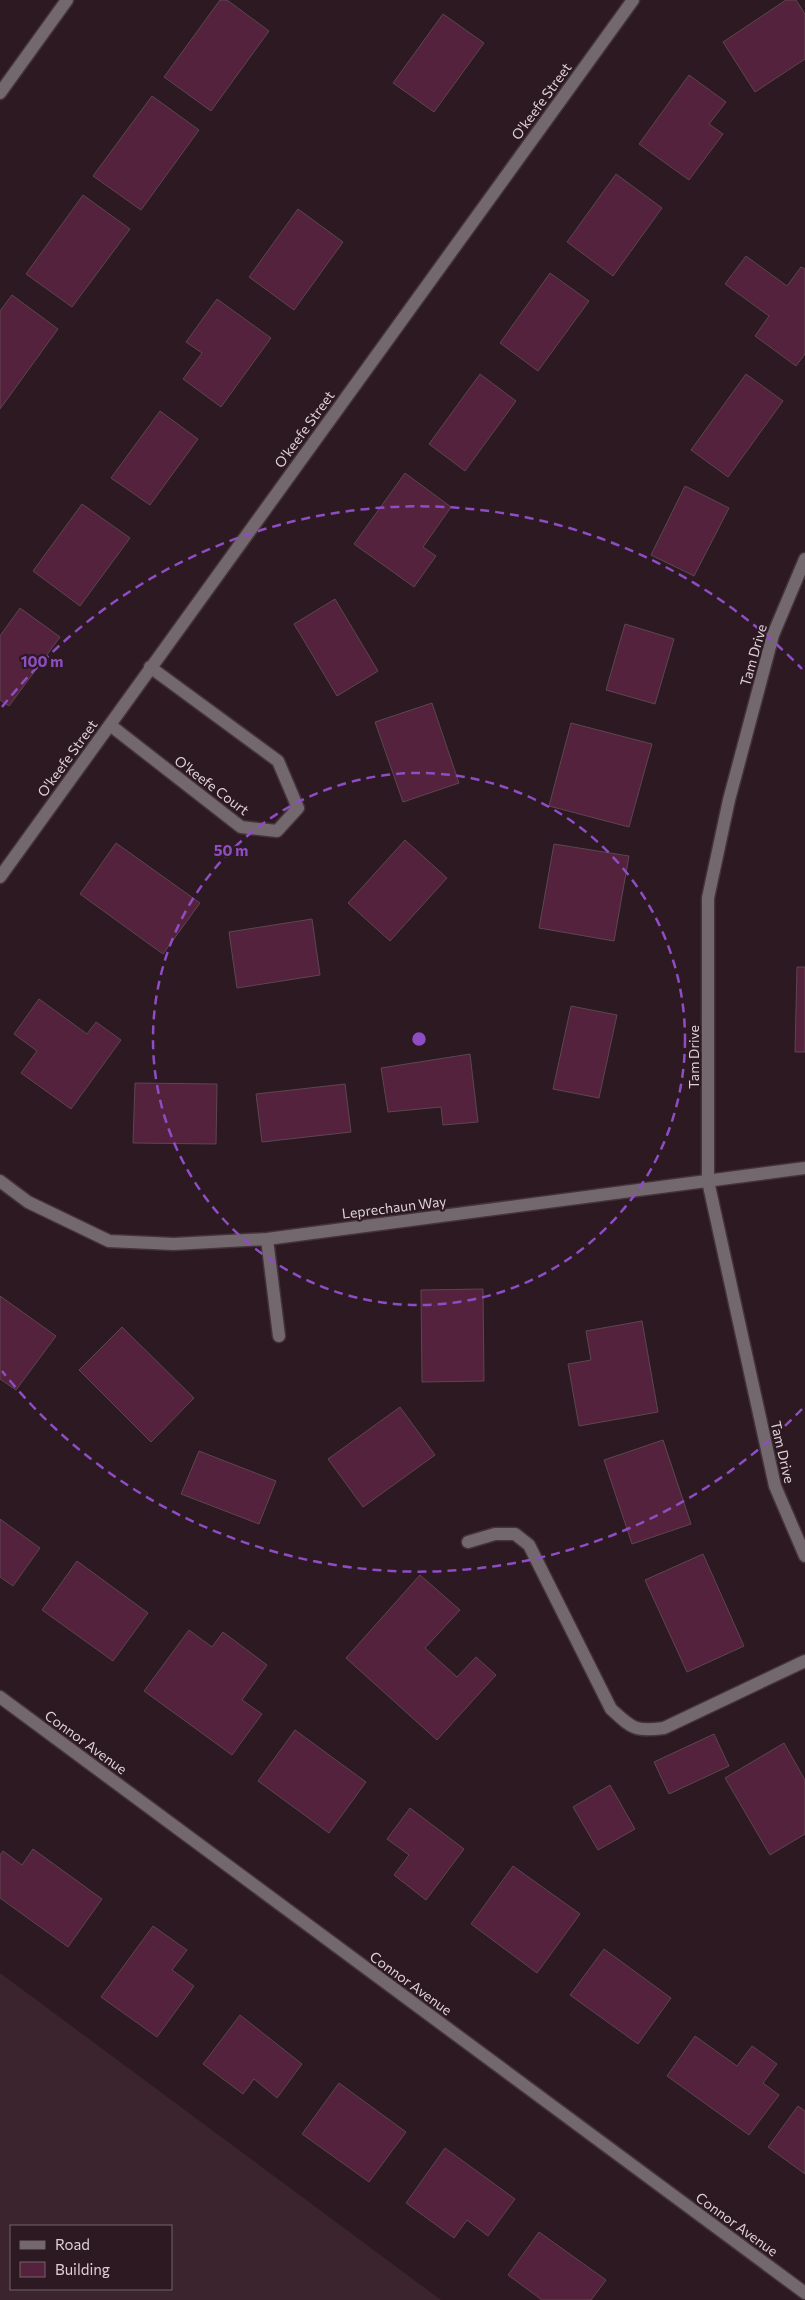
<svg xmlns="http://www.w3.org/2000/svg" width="805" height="2300" font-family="Commissioner,sans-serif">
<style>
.built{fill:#3c242f;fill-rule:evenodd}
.building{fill:#55223d;stroke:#5c4650}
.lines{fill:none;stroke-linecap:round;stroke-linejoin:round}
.minor-casing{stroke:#45333b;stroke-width:15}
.minor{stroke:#73686d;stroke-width:12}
.ring{fill:none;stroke:#8f4dc4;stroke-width:2.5;stroke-dasharray:9 6}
.labels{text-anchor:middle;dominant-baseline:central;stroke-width:4.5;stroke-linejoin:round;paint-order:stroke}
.street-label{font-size:14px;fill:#ded1d6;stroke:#2c1922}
.centre{fill:#8f4dc4;stroke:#2c1922;stroke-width:2.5}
.ring-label{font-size:15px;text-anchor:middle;font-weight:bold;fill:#8f4dc4;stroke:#2c1922;stroke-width:4.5;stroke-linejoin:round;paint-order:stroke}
</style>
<rect width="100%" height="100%" fill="#2c1922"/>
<path class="built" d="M0 1973 441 2300H0ZM11 2226H171V2289H11Z"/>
<path class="building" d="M220 0H227L269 31 211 111 164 77Z
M786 0H796L805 14V59L755 92 723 42Z
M443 14 484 43 434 112 393 83Z
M689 75 726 102 709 124 723 134 689 180 639 144Z
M152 96 199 130 141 210 93 176Z
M616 174 662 208 613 276 567 242Z
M83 195 130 229 72 307 26 274Z
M298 209 343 242 294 310 249 277Z
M746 256 787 286 801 267 805 269V354L796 366 755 336 769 316 725 284Z
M550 273 589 301 538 371 500 343Z
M12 295 58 329 0 409V311Z
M217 299 271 338 221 407 183 379 202 353 186 342Z
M480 374 516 401 465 471 429 444Z
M746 374 783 401 728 477 691 450Z
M160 411 198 439 150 505 111 478Z
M405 473 451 507 423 547 436 556 414 587 354 544Z
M685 486 729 508 694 576 651 555Z
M82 504 130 538 80 606 33 571Z
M335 599 378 671 337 696 294 624Z
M20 608 60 637 9 706 0 700V636Z
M625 624 674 639 655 704 606 690Z
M432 703 459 783 403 802 375 722Z
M571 723 652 744 629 827 549 806Z
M405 840 447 878 390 941 348 903Z
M116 843 200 903 163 954 80 894Z
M554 844 629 856 614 941 539 928Z
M312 919 320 975 237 988 229 932Z
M797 967H805V1052H795Z
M39 999 87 1034 96 1022 121 1040 71 1109 21 1073 37 1051 14 1034Z
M571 1006 617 1015 599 1098 553 1089Z
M470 1054 478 1122 443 1125 441 1107 388 1112 381 1068Z
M135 1083 217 1084 216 1144 133 1143Z
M345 1084 351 1132 262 1142 256 1094Z
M483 1289 484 1381 422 1382 421 1290Z
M0 1296 56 1336 16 1390 0 1379Z
M642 1321 658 1412 579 1426 568 1364 591 1360 586 1331Z
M122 1327 194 1398 151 1442 79 1370Z
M400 1407 435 1455 363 1507 328 1459Z
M663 1440 691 1524 632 1544 604 1460Z
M199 1451 276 1481 259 1524 181 1494Z
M0 1519 40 1548 13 1586 0 1577Z
M703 1554 744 1646 687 1672 645 1580Z
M77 1561 148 1613 113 1661 42 1610Z
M420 1575 460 1610 425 1648 457 1677 476 1657 496 1675 437 1740 346 1658Z
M189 1630 212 1647 223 1632 267 1665 242 1700 262 1714 232 1755 144 1691Z
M295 1730 366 1782 329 1833 258 1781Z
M714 1734 729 1766 669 1794 654 1762Z
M784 1743 805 1780V1834L770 1855 725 1778Z
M610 1785 635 1829 598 1850 573 1807Z
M410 1808 464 1849 426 1900 394 1875 409 1855 387 1839Z
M33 1849 102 1899 68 1947 0 1898V1855L3 1851 22 1865Z
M513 1866 580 1914 537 1973 471 1924Z
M153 1926 187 1950 172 1970 194 1986 157 2037 101 1997Z
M604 1949 671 1998 638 2044 570 1995Z
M240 2015 302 2064 277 2098 254 2079 243 2094 203 2064Z
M695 2036 737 2066 752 2046 777 2064 763 2083 779 2095 749 2135 667 2076Z
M339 2083 406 2132 369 2182 302 2134Z
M798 2106 805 2111V2174L768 2147Z
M445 2148 515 2199 488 2236 467 2220 454 2238 406 2203Z
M539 2232 606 2280 591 2300H542L508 2275Z"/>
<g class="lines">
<g class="minor-casing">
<path id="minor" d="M0 93 67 0
M805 559 773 635 729 800 708 898V1181L775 1486 805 1556
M110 725 241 827 277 831 298 808 278 761 150 667
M0 877 633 0
M0 1181 28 1202 109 1241 174 1244 267 1239 805 1168
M267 1239 279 1336
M468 1542 495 1534H515L529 1545 611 1709C632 1728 634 1732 664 1728L805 1661
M0 1697 805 2293"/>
</g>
<use href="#minor" class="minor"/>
</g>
<g class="ring">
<circle cx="419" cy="1039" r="266"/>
<path d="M802 1409A533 533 0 0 1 2 1371M2 707A533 533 0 0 1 802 669"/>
</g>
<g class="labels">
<g class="street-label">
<text transform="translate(541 101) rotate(-54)">O'keefe Street</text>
<text transform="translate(304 429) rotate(-54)">O'keefe Street</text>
<text transform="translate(753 655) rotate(-74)">Tam Drive</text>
<text transform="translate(67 758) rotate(-54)">O'keefe Street</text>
<text transform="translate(212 785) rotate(37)">O'keefe Court</text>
<text transform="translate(693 1057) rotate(-90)">Tam Drive</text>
<text transform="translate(394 1207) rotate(-7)">Leprechaun Way</text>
<text transform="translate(783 1452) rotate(77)">Tam Drive</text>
<text transform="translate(86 1742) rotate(36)">Connor Avenue</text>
<text transform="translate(411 1983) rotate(36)">Connor Avenue</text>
<text transform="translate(737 2224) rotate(36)">Connor Avenue</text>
</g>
</g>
<circle cx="419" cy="1039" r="8" class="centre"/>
<g class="ring-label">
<text x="42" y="667">100 m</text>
<text x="231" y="856">50 m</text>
</g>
<rect x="10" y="2225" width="162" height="65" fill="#2c1922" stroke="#73636a"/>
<rect x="20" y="2241" width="25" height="8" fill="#73686d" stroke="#73636a"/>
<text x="55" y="2250" font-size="15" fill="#ded1d6">Road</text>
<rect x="20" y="2262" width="25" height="15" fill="#55223d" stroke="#73636a"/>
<text x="55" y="2275" font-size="15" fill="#ded1d6">Building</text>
</svg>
